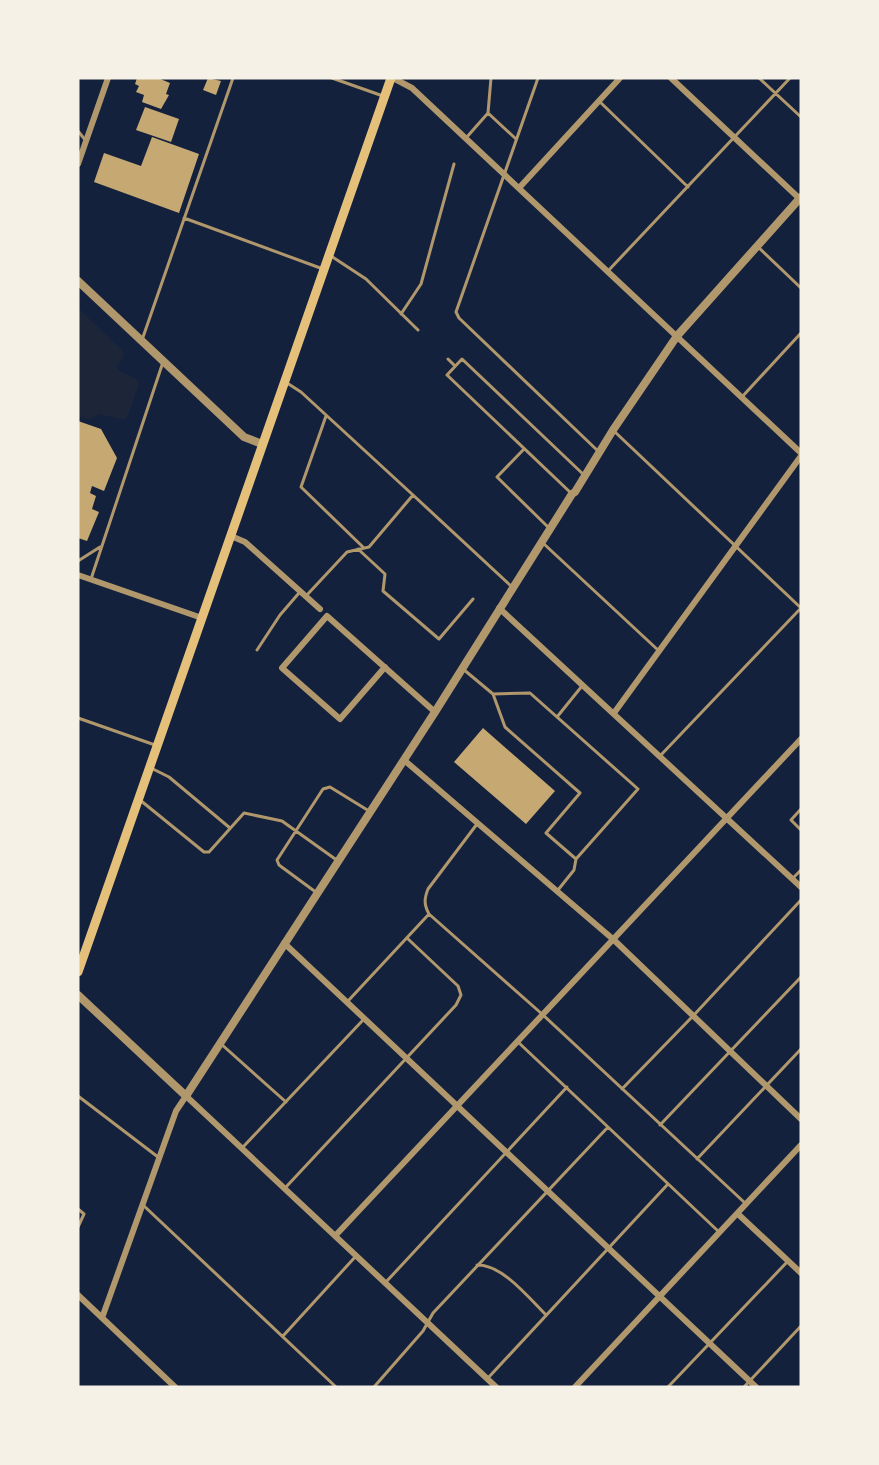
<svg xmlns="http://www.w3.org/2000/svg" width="879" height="1465" font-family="Poppins,sans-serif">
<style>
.green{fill:#1d2539}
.building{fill:#c6a872}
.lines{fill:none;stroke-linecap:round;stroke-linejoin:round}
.service{stroke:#b1986c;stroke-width:3}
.minor{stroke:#b1986c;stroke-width:6}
.tertiary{stroke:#b1986c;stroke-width:8}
.primary{stroke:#e5c07b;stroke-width:9}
</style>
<rect width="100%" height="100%" fill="#14213d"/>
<path class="green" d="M78 308 121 349 124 353 122 360 117 366 118 370 136 379 139 384 128 415 124 420 99 414C90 420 89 420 78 416Z"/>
<path class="building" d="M137 78H158L170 83 166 94 169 95 161 109 142 102 144 95 136 92 139 86 135 84Z
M208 78 221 81 216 95 203 90Z
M145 107 179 119 171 142 136 130Z
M152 137 199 154 179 213 94 182 104 153 141 166Z
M78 421 101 429 117 458 104 491 92 486 90 493 96 496 92 509 99 512 87 541 78 538Z
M483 728 555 791 526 824 454 762Z"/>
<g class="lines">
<path class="service" d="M332 78 383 96
M538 78 456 312 459 318 599 452
M759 78 801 117
M599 101 688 187
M488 113 516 139
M78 131 86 141
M466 138 488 113 491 78
M184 218 323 269
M757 246 801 288
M331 256 366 279 418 330
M608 271 790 78
M401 314 421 284 454 164
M142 340 233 78
M448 359 455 366
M287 383 301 392 413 495
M741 398 801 333
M326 416 301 487 364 548
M615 432 801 608
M524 449 497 477 549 528
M572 494 447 375 462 359 584 475
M544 544 659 651
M358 549 385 574 383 591 439 639 473 599
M78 561 100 547
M91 579 163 362
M306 596 347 552 369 547 413 495 511 586
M257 650 280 615 299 593
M463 669 493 694 530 693 638 789 576 859 546 833 580 793 505 727 493 694
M557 717 582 686
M78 718 155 745
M660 756 801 608
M151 768 169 777 230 828
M140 800 204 852H209L244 813 282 821 338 861
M801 809 791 820 801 830
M477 824 428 889C424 899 424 905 429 914L542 1014 745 1203
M792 879 801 870
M558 890 574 870 576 859
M317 893 279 865 277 860 323 789 330 787 369 811
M348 1001 429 914
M518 1042 718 1231
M220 1043 286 1102
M622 1089 693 1016 801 900
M78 1096 158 1157
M660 1125 801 977
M243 1147 364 1019
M697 1159 801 1049
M286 1187 456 1005 461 995 458 986 407 938
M143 1205 336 1387
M78 1209 84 1214 78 1227
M477 1265C502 1264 529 1298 546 1315
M386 1282 567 1087
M283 1336 356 1256
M488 1378 668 1184
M374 1387 423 1331 433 1313 608 1127
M668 1387 788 1261
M744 1387 801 1326"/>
<path class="minor" d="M393 78 412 88 801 453
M671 78 801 200
M78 164 108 78
M519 188 620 78
M231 536 245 542 320 609
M78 575 202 618
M499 608 801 887
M385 667 340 719 282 668 327 616 435 712
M614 713 801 456
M404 760 614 940 801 1119
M284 943 756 1387
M738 1214 801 1273
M335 1236 801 739
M78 1295 175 1387
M102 1318 176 1111 186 1096 496 1387
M575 1387 801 1145"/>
<path class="tertiary" d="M78 281 244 437 262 444
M78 995 186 1096 435 712 572 494 575 492 613 430 677 336 801 197"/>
<path class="primary" d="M78 972 391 78"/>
</g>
<rect width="879" height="1465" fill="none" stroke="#f6f1e7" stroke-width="159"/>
</svg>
